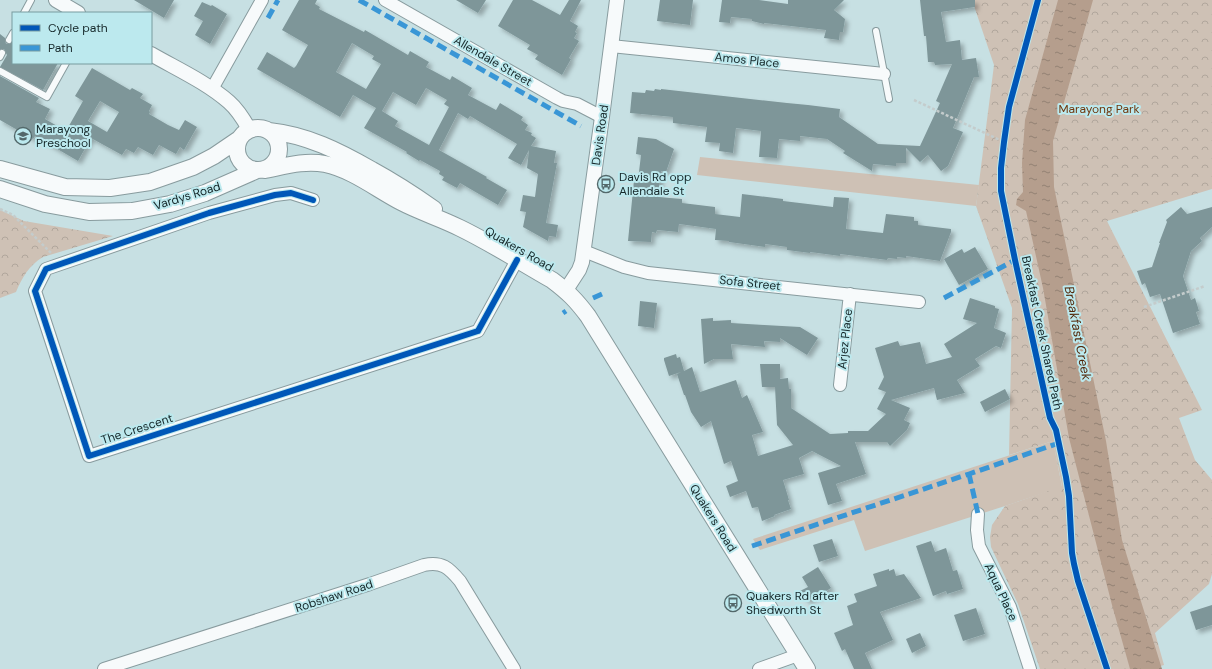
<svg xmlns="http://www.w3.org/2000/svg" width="1212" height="669" font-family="'DM Sans',sans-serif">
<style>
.grass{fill:#cec1b5}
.park{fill:url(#park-crowns)}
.water{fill:url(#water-ripples)}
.building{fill:#7e9699;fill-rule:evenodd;filter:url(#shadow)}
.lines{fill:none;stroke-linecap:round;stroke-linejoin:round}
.service-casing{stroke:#889b9e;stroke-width:8}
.minor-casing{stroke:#889b9e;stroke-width:14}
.tertiary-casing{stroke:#889b9e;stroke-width:16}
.secondary-casing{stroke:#889b9e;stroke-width:18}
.path{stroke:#c4cccc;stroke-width:2.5;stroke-dasharray:3 2;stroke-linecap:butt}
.service{stroke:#f7fafb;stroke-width:6}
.minor{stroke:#f7fafb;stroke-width:12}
.tertiary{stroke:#f7fafb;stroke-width:14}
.secondary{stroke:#f7fafb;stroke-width:16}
.quiet{stroke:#3996d6;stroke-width:5;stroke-dasharray:10 5;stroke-linecap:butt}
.cycleway-casing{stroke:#bce9ee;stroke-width:8}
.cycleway{stroke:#0057b8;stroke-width:6}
.labels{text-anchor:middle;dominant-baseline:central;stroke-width:4;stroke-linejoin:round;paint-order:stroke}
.street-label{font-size:12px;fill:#152729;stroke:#bce9ee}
.park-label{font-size:12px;fill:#6f370d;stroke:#bce9ee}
.poi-label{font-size:12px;fill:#152729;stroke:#bce9ee;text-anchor:start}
.water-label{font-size:13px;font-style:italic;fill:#53280a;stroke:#bce9ee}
</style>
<defs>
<pattern id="park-crowns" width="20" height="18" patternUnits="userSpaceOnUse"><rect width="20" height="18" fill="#cec1b5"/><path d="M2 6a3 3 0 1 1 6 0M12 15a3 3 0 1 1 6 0" fill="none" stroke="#b0a69c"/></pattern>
<pattern id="water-ripples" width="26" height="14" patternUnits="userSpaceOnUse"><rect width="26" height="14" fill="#b59e8d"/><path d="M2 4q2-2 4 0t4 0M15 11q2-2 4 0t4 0" fill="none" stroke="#928173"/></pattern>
<filter id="shadow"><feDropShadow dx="3.5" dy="3.5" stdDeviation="2" flood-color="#0004"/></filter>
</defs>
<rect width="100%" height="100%" fill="#c7e0e3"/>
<path class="grass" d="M700 157 979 185 976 206 697 175Z
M1053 441 1062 487 1005 506 865 551 854 520 760 550 753 539Z"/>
<path class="park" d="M972 0H1212V189L1107 221 1202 410 1179 418 1195 460 1212 480V574L1209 584 1155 633 1164 665 1151 669H1040L1018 604 991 547 990 537 992 525 1005 506 1062 486 1053 441 1009 455 1012 308 976 206 994 65Z
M0 210 24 221 113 236 43 257C29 265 22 278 16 292L0 298Z"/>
<path class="water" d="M1058 0H1093L1053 141 1054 187 1106 441 1122 540 1162 669H1130L1112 605 1069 438 1043 288 1026 211 1016 205 1017 199 1023 192 1022 163 1025 120Z"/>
<path class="building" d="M134 0H174L164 18Z
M299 0H317L315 4 320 7 319 9 364 32 365 30 408 55 410 51 429 62 426 67 450 80 452 76 472 88 468 95 496 110 500 103 523 117 521 120 528 125 525 130 532 133 531 135 536 138 531 146 556 151 554 163H557L546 223 558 225 556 237 549 236 548 241 523 227 526 212 520 211 523 195 535 197 538 174 527 168 529 150 521 165 508 158 517 144 470 116 468 119 458 113 439 150 487 177 486 178 507 190 498 205 460 183 457 188 442 180 444 177 439 174 440 171 420 160 419 161 406 153 407 152 364 128 376 108 353 95 340 117 257 69 267 52 294 68 296 66 308 45 282 30ZM352 43 374 56 372 59 381 64 366 89 336 72ZM426 88 447 100 444 104 449 107 429 145 395 126 398 121 382 111 393 92 416 105Z
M456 0H486L478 13Z
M513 0H532L560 15 569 0H581L570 21 578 26 575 32 577 33 574 38 579 41 569 58 571 59 562 75 535 59 538 55 527 49 530 45 498 26Z
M660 0H693L690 25 657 21Z
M722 0H759L788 4V0H844L834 10 845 19 843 32H840L839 40 824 38 826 30 764 23V24L752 21V19L731 17 730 23 719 22Z
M920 0H975V7L941 12 946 42 960 40 962 60 976 58 979 77H974L953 128 963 132 948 166 941 171 928 155 920 162 906 148V163H896V166L873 164 872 171 843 153 845 151 827 139 800 136V141L779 139 777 158 759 157 761 131 736 128 733 153 719 151 720 143 705 142 707 127 673 123V117L630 113 632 92 645 93 646 90 654 91 655 89 661 90V89L787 103 808 105 840 109 839 117 878 144 920 146 940 103 936 101 952 64 935 65 934 62H928L926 36H924Z
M202 2 211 6 212 5 227 14 210 44 195 35 203 21 194 16Z
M0 34 5 38V40L6 44H9L13 42V63H58L43 90 0 67 7 55 4 49H0Z
M92 68 130 90 132 88 143 94 140 98 152 105 149 111 150 112 149 114 168 125 179 130 185 120 197 127 184 150 180 147 176 154 159 145 153 155 138 147 134 153 126 149 122 155 91 138 78 161 35 136 33 139 0 120V76L39 98 36 102 50 109 45 119 66 131 83 101 75 96ZM100 101 119 112 107 132 88 121Z
M638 137 656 139 674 149 666 172 661 171 658 197 682 199V203L715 207V214L740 217 742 194 783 199V201L833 207 834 197 849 198 846 229 883 233 886 214 914 217V221H918V225L951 229V232L940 261 906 256V258L897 257V259L888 258 887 260 840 254V256L810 252V253L787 250V247L765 244V247L729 242V241L715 240 716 229 679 224 678 232 657 230 656 233 652 232 651 242 628 241 634 180H638L641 155 636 154Z
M1181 207 1187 214 1212 207V227L1200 238 1202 241 1191 251 1183 276 1191 300 1195 298 1199 311 1196 312 1200 324 1173 333 1160 294 1150 297 1145 283 1142 285 1137 271 1152 267 1160 243H1159L1167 222 1166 220Z
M975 247 988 269 959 285 944 259 962 249 964 253Z
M970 298 995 306V308L999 309 994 328 1006 333 1001 348 996 346 975 359 980 366 957 380 965 393 937 400 934 388 891 400 910 408 904 420 910 423 907 430 890 446 887 442H855L866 474 836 484 842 501 828 505 818 473 841 466 812 451 799 458 804 474 783 480 789 500H788L791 509 774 515 775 516 762 521 758 507 752 508 746 491 730 497 726 486 738 481 731 461 724 464 711 421 701 427 691 412 685 395H684L677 374 681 372 669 376 664 360V358L676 354 677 358 680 357 684 371 692 367 700 392 736 380 742 398 747 395 763 432 752 435 758 456 793 445 777 425 775 387H762L760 364H780V379L788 378 789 389H791V408L830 434 848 433V431H868L886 414 877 409 886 392 878 389 884 377 875 348 898 341 900 346 920 342 926 364 952 357 944 344 977 323 963 319Z
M640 301 657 303 654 328 638 326Z
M713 318V321L731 320V323L800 327 818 338 807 355 780 338V342L764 341 765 347 731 344 733 359H714L704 364 701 319Z
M1005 389 1010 399 985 412 980 402Z
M832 539 838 556 819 562 813 545Z
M931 541 935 552 946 548 953 571 957 570 963 589 947 594 946 591 933 596 916 546Z
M818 567 831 588 815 598 814 597 807 601 800 591 808 587 802 577Z
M889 569V571L894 569 896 576 904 574 921 598 880 612 893 640 865 653 872 669H854L845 649 842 651 834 633 853 625 847 606 857 602 854 594 877 586 873 574Z
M1212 605V625L1196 630 1190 612Z
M976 608 985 634 963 641 954 615Z
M920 633 926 646 912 653 906 639Z"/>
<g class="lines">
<g class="service-casing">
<path id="service" d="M24 13 31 0
M876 31 889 99
M9 40 13 33
M0 57 2 53
M0 71 47 97 66 63"/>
</g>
<g class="minor-casing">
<path id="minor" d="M385 0 557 98 563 101 577 104 602 117
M611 46 884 74
M212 89 262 0
M313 200 291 193 275 195 209 213 46 269 35 291 89 456 478 331 517 260
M584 251 624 267 648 273 919 302
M840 385 850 294
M978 514 977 530 979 546 1010 607 1030 669
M104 669 370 584 424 565C442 561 449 568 460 581L514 669
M759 669 798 655"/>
</g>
<g class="tertiary-casing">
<path id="tertiary" d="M56 0 78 13
M151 54C177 69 206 82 229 102 237 109 244 120 249 129
M566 290 579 270 582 262 602 117 617 0"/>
</g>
<g class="secondary-casing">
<path id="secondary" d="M237 149a21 21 0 1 1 42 0a21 21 0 1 1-42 0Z
M269 131C307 135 339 151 372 170 394 182 414 195 434 209
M0 169 65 187 110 188 150 182 193 167 214 156 239 139
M265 170C285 166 305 160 325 164 353 170 376 189 401 202 420 212 440 218 460 228 491 243 522 263 552 280 568 292 576 300 588 316L807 669
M0 189 45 204 89 212 132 211 170 204 205 193 255 171"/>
</g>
<path class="path" d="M914 100 1004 142
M0 209 13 215 52 254
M1144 307 1205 286"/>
<use href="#service" class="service"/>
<use href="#minor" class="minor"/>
<use href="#tertiary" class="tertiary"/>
<use href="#secondary" class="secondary"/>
<path class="quiet" d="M359 0 581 126
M268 18 278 0
M593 298 602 294
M944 298 1015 260
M563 313 566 311
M969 474 978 514
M752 546 969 474 1059 443"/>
<g class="cycleway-casing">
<path id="cycleway" d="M1038 0 1009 107 1004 142 1001 168V191L1015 260 1050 418 1056 430 1066 477 1069 496 1072 553 1074 564 1078 581 1107 669
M313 200 291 193 275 195 209 213 46 269 35 291 89 456 478 331 517 260"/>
</g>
<use href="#cycleway" class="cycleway"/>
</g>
<defs>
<g id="school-ring" transform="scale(0.9)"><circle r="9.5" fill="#bce9ee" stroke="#53686a" stroke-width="1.5"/><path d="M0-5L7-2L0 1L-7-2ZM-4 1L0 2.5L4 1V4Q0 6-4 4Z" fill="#53686a"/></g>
<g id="bus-ring" transform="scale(0.9)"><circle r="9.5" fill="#bce9ee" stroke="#53686a" stroke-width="1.5"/><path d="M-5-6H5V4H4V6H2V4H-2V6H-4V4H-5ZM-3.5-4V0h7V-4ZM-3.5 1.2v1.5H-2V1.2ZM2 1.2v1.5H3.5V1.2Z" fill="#53686a"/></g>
</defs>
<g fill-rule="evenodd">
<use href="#school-ring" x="23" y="136"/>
<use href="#bus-ring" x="606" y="184"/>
<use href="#bus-ring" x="733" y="603"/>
</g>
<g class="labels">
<g class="street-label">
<text transform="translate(747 60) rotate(6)">Amos Place</text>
<text transform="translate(493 61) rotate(30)">Allendale Street</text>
<text transform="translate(600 135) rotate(-82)">Davis Road</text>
<text transform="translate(187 196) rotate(-17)">Vardys Road</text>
<text transform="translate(519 249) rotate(30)">Quakers Road</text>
<text transform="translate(750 283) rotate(6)">Sofa Street</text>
<text transform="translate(1042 333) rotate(78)">Breakfast Creek Shared Path</text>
<text transform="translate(845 339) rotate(-84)">Arjez Place</text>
<text transform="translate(137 429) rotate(-18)">The Crescent</text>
<text transform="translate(713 518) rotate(58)">Quakers Road</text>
<text transform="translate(1001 592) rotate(65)">Aqua Place</text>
<text transform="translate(334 596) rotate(-18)">Robshaw Road</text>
</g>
<g class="park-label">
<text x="1099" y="109">Marayong Park</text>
</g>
<g class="poi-label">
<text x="36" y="129">Marayong<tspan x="36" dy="14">Preschool</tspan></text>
<text x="619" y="177">Davis Rd opp<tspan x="619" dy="14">Allendale St</tspan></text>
<text x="746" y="596">Quakers Rd after<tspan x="746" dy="14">Shedworth St</tspan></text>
</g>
<g class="water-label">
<text transform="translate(1078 333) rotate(79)">Breakfast Creek</text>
</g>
</g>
<rect x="12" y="12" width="140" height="52" fill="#bce9ee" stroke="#799b9f"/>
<rect x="20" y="25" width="20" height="6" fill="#0057b8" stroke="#799b9f"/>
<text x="48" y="32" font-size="12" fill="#152729">Cycle path</text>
<rect x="20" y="45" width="20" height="6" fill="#3996d6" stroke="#799b9f"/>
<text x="48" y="52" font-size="12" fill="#152729">Path</text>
</svg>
